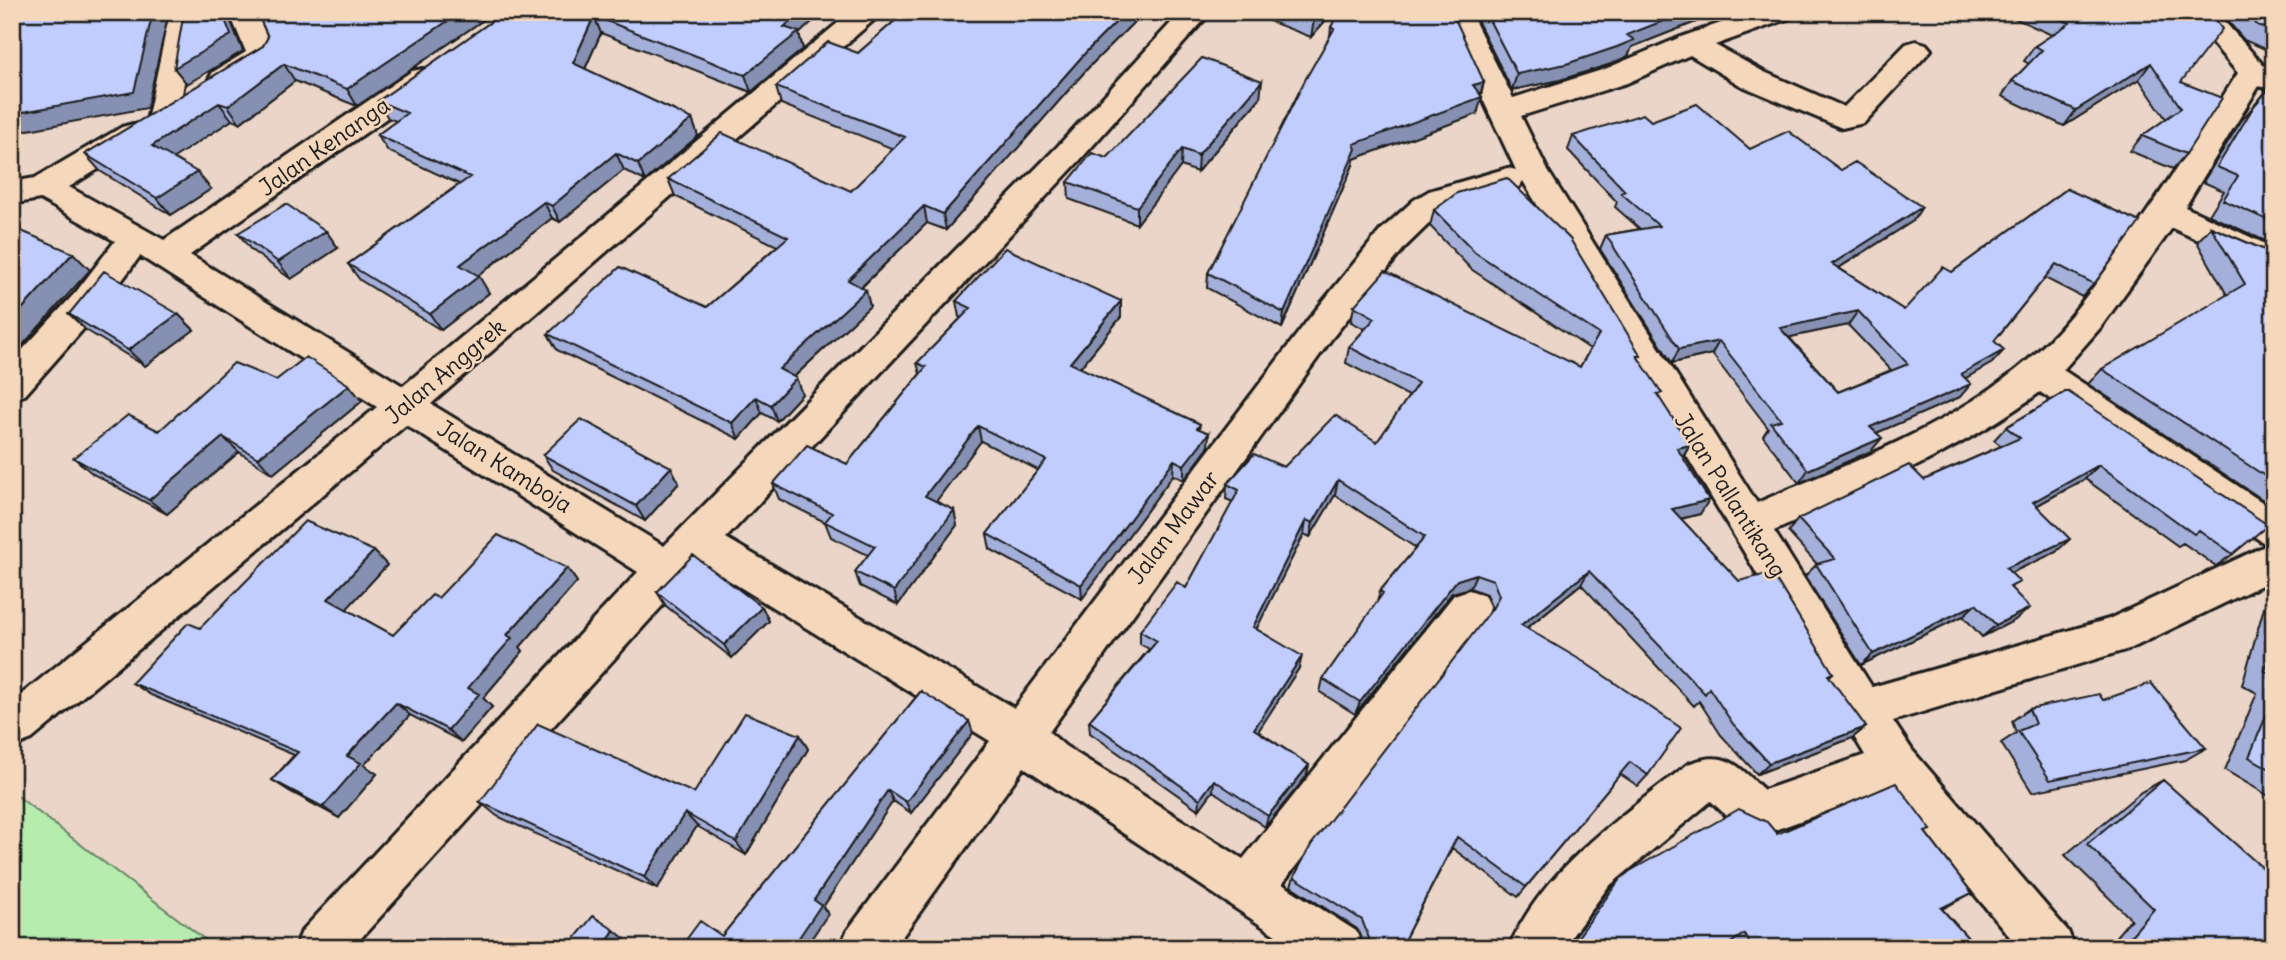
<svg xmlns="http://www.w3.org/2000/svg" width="2286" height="960" font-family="Delius,sans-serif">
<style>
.green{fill:#b6edaf;stroke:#698466;stroke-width:2}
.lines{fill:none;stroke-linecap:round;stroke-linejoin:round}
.street-casing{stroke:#1c1c1c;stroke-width:6}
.street{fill:#f5d7bb;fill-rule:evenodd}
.wall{fill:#a5b0da;stroke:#1c1c1c;stroke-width:2;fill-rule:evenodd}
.shaded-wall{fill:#8690b2;stroke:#1c1c1c;stroke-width:2}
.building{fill:#c0cdfe;stroke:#1c1c1c;stroke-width:2;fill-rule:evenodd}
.labels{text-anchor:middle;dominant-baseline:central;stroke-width:5;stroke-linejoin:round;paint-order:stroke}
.street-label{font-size:23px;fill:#1c1c1c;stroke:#f5d7bb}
</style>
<rect width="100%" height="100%" fill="#ead5c8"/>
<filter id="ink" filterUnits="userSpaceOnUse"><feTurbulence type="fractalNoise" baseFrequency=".0143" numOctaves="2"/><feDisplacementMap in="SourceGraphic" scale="14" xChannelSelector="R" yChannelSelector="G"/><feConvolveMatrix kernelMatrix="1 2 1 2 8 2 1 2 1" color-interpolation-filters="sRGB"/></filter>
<g filter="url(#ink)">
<path class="green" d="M12 792 216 948H12Z"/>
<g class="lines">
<g class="street-casing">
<path id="street" d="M170 12H194L196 16 178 116 174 123 163 126 152 123 148 116Z
M229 12H257L277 55C265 72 234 91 213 86L209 79 213 72 246 52Z
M851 12H883L431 404 664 546 1058 146 1181 12H1211L1080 160 726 538 1014 708 1308 320 1381 230 1414 200 1429 191 1508 168 1516 170 1442 12H1470L1513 98 1605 69 1681 37 1752 12H1794L1790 18 1715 45 1762 71 1844 107 1906 44 1916 41 1926 44 1931 50 1864 123 1842 128 1740 85 1690 55 1627 83 1521 116 1548 171 1757 503C1845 465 1940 431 2016 370 2055 340 2085 299 2114 259 2158 198 2198 136 2238 73L2186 12H2216L2263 65 2274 70V90L2259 86 2185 207 2274 248V274L2172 228 2100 328 2063 370 2274 510V579L2132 648 1893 721 1912 750 2068 931 2075 948H2019L1888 789 1764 834 1734 823 1711 801 1608 887 1563 948H1509C1541 870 1624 815 1688 764 1726 749 1737 765 1764 790L1865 755 1523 181 1519 187 1451 207 1437 216 1405 247 1332 338 1049 732 1065 746 1243 859 1454 595 1469 590 1484 595 1490 608 1484 621 1282 884 1356 931 1363 948H1295L1024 767 894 948H840L847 931 990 741 701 563 352 948H295L302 931 638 572 406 425 32 739 17 745 12 744V702L377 407 140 256 100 310 25 395 12 399V361L76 292 115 241 40 199 12 204V182L35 178 122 127 133 124 144 127 148 134 144 141 69 187 164 240 412 71 423 69 434 71 438 78 434 85 190 255 403 386ZM2040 392 2267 545 2109 619 1872 687 1774 531C1866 490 1959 452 2040 392Z"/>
</g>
<use href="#street" class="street"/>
</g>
<path class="wall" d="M257 12H495L357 106 295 81 240 123 232 120 173 158 211 189 171 215 100 171 85 154 263 46 268 37Z
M505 12 819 15 799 34 803 49 751 92 601 33 585 69 692 119 698 136 645 181 624 170 560 222 552 218 478 276 489 293 441 330 360 280 348 264 459 184 388 151 377 135 396 121 388 118 378 101Z
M905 12H1144L1087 69 946 230 927 223 862 287 870 306 794 377 802 394 777 421 762 413 739 439 557 350 548 334 707 307 777 246 675 196 668 179 851 191 894 149 781 104 776 87 858 53Z
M1256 12H1333L1311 37 1256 16Z
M1473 12H1721L1632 47 1628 56 1611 64 1560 80 1512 90Z
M2001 12H2209L2181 82 2186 154 2173 169 2130 151 2142 136 2166 119 2139 79 2064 126 2002 96 2012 81 2029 64 2024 61 2035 46 2052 35Z
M2220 12H2274V53L2244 40Z
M1331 27 1484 82 1477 114 1354 159 1353 165 1282 328 1207 288 1208 273 1330 36Z
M2274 82V245L2209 215 2224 191 2203 182 2241 121Z
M1260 98 1197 172 1181 166 1137 224 1069 199 1068 182 1107 158Z
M1651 121 1750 149 1841 170 1913 221 1839 268 1904 310 1952 272 2067 189 2094 284 2082 297 2045 278 1994 341 2004 350 1992 363 1966 378 1960 397 1876 433 1871 451 1799 483 1763 436 1768 428 1712 354 1672 363 1600 249 1606 235 1640 229 1615 207 1617 202 1568 150 1573 136ZM1848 325 1891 370 1838 392 1789 337Z
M1434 210 1639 359 1659 398 1690 445 1683 457 1700 514 1681 519 1739 581 1833 673 1829 677 1866 727 1852 738 1757 774 1721 735 1699 701 1694 706 1581 584 1527 628 1648 775 1638 786 1620 774 1518 897 1452 848 1400 948 1362 941 1357 929 1291 886 1294 877 1492 609 1486 594 1470 588 1452 593 1355 714 1320 692 1323 679 1376 604 1380 591 1416 548 1335 495 1310 537 1304 534 1256 629 1299 668 1258 731 1309 765 1306 777 1265 827 1213 791 1199 810 1090 733 1089 721 1149 649 1140 644V631L1186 588 1233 502 1226 499 1227 484 1284 467 1377 442 1409 396 1346 363 1349 347 1365 329 1351 322 1354 306 1580 367 1590 349 1471 269 1430 226Z
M2211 227 2274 254V507L2088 384 2102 369 2227 295 2197 242Z
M326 231 338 248 291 279 251 250 238 233Z
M956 301H1121V317L1080 368 1200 424 1199 429 1208 448 1184 480 1173 475 1082 599 990 549 987 534 1038 470 981 441 936 501 957 525 898 605 860 586 855 572 868 555 831 537 825 522 779 499 773 484 847 464 920 374 917 363 961 318 959 317Z
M69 314H178L194 330 145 366 86 330Z
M276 380 349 385 362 401 273 474 239 452 167 514 93 474 74 458 159 431Z
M2067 391 2233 554 2216 566 2183 543 2178 546 2085 479 2036 506 2056 552 2010 573 2015 620 1982 637 1963 616 1861 665 1805 576 1817 564 1788 532 1798 519 1924 480 2001 446 1994 440 2006 427Z
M543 455 671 467 679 483 645 521 553 470Z
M387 565 346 609 393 635 438 598 567 568 577 582 520 647 523 651 483 698 492 707 462 742 410 715 364 765 377 774 339 818 289 791 272 780 294 755 151 695 132 683 200 628Z
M2274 581V799L2225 770 2257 693 2242 685 2271 583Z
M657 592 762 607 769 621 732 658 666 606Z
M921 691 973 733 911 813 893 801 823 907 828 914 722 936Z
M2103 700 2206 748 2185 760 2032 792 2001 743 2016 733 2012 721 2029 709Z
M800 735 808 749 746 855 697 826 657 889 497 816 480 802 694 793Z
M2163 780 2274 948H2106L2131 919 2065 855 2141 792Z
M1926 833 1972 893 1942 909 1977 948H1734L1731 943 1724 948H1561L1567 942 1571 941 1610 889 1620 879 1777 834Z"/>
<path class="shaded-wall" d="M153 12H169L147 108 12 133V114Z
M222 12H227L243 51 187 84 174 68Z
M461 12H495L357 106 347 89Z
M800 12H819V15L799 34 803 49 751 92 745 75 784 27Z
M1126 12H1144L1087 69 946 230 943 214 1086 52Z
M1320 12H1333L1311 37 1314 20Z
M1686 12H1721L1632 47 1628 56 1611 64 1560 80 1512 90 1517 74Z
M594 16 601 33 580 80 573 63Z
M2151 63 2139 79 2064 126 2076 110Z
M284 64 295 81 240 123 228 106Z
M1262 81 1260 98 1197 172 1198 155Z
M1484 82 1479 98 1482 97 1477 114 1354 159 1353 165 1282 328 1284 313 1354 144 1473 85Z
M219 103 232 120 166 163 152 146Z
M692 119 698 136 645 181 638 164Z
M1182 149 1181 166 1137 224V207Z
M616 153 624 170 560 222 552 206Z
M197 172 211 189 171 215 157 198Z
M544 202 552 218 471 281 460 265Z
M924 206 927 223 852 296 848 280Z
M1922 207 1913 221 1824 277 1832 264Z
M326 231 338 248 291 279 278 262Z
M73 253 90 270 12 357V320Z
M479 276 489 293 441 330 430 314Z
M866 290 870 306 785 385 779 369Z
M1121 301V317L1071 379 1070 363Z
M1858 311 1848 325 1772 341 1780 328Z
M178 314 194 330 145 366 128 350Z
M1719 341 1712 354 1672 363 1679 349Z
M2004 350 1992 363 1950 387 1961 374Z
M796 378 802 394 777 421 771 405Z
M1971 384 1960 397 1860 440 1870 427Z
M349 385 362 401 273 474 258 458Z
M756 397 762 413 739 439 732 423Z
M978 426 981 441 929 511 925 496Z
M1209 433 1208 448 1184 480V465Z
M223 437 239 452 167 514 149 500Z
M1882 438 1871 451 1799 483 1808 470Z
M1690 445 1681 460 1677 448Z
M1174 460 1173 475 1082 599 1081 585Z
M2099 465 2085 479 2019 515 2033 502Z
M671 467 679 483 645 521 636 506Z
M1338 480 1335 495 1310 537 1313 523Z
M1709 500 1700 514 1663 523 1672 509Z
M954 510 957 525 898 605 894 591Z
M1306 520 1304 534 1251 640 1253 627Z
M2070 539 2056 552 1993 581 2006 568Z
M374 551 387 565 343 613 328 599Z
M567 568 577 582 520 647 523 651 483 698 492 707 462 742 448 730 468 688 507 635Z
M1589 571 1581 584 1514 638 1521 625Z
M1476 574 1470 588 1452 593 1355 714 1360 702 1457 580Z
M1976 604 1963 616 1861 665 1873 654Z
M762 607 769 621 732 658 724 645Z
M2030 608 2015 620 1982 637 1996 625Z
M1302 656 1299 668 1252 741 1254 729Z
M396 703 410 715 364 765 377 774 339 818 323 807 347 756Z
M969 721 973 733 911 813 906 802Z
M1866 727 1852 738 1757 774 1769 763Z
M800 735 808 749 746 855 736 842Z
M1309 765 1306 777 1265 827 1268 816Z
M1214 780 1213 791 1199 810 1200 799Z
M888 790 893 801 823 907 828 914 805 948H792L814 900Z
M685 813 697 826 657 889 644 877Z
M614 930 625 939 620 948H603Z"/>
<path class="building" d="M12 12H153L134 92 12 114Z
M184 12H222L231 35 174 68Z
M257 12H461L347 89 284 64 228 106 219 103 152 146 197 172 157 198 85 154 263 46 268 37Z
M505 12H800L784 27 799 32 745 75 594 16 573 63 692 119 638 164 616 153 552 206 544 202 460 265 479 276 430 314 348 264 470 177 377 135 407 113 378 101Z
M905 12H1126L1086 52 943 214 924 206 848 280 866 290 779 369 796 378 771 405 756 397 732 423 548 334 620 267 707 307 788 237 668 179 722 133 851 191 905 137 776 87 828 42 858 53Z
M1293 12H1320L1314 20Z
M1339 12H1452L1484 82 1473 85 1482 97 1354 144 1356 149 1284 313 1208 273 1305 80 1334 29 1331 27Z
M1485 12H1686L1627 35 1634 40 1617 47 1566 64 1517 74Z
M2045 12H2209L2222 29 2181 82 2222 98 2186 154 2142 136 2181 108 2151 63 2076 110 2012 81 2042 50 2035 46 2070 23Z
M2246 12H2274V32L2257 25Z
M1202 58 1262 81 1198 155 1182 149 1137 207 1068 182 1092 153 1107 158Z
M2274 83V223L2223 200 2238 176 2217 167 2254 106Z
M1697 104 1750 149 1788 131 1841 170 1855 162 1922 207 1832 264 1904 310 1943 267 1952 272 2067 189 2140 222 2094 284 2056 264 1994 341 2004 350 1961 374 1971 384 1870 427 1882 438 1808 470 1771 423 1781 420 1719 341 1679 349 1606 235 1659 226 1621 193 1625 191 1573 136 1643 114 1651 121ZM1858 311 1908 364 1838 392 1780 328Z
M1507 178 1570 239 1641 356H1637L1662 393 1657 394 1690 445 1677 448 1709 500 1672 509 1739 581 1772 573 1833 673 1828 675 1866 727 1769 763 1733 724 1709 688 1705 694 1589 571 1521 625 1584 662 1681 728 1648 775 1630 762 1526 887 1457 837 1400 948H1305L1310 942 1370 941 1362 920 1294 877 1311 845 1492 609 1499 596 1493 580 1476 574 1457 580 1360 702 1323 679 1383 593 1380 591 1425 537 1338 480 1313 523 1306 520 1253 627 1302 656 1254 729 1309 765 1268 816 1214 780 1200 799 1089 721 1157 641 1140 631 1177 582 1186 588 1239 490 1227 484 1254 454 1284 467 1335 415 1377 442 1418 383 1349 347 1375 318 1354 306 1385 271 1580 367 1599 334 1476 253 1434 210 1457 193Z
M286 204 326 231 278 262 238 233Z
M12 227 73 253 12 320Z
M2211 227 2274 254V482L2102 369 2245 284Z
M1005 248 1121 301 1070 363 1200 424 1197 428 1209 433 1184 465 1174 460 1081 585 987 534 1046 460 978 426 925 496 954 510 894 591 855 572 875 546 825 522 832 513 773 484 807 445 847 464 926 367 917 363 971 308 956 301Z
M104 271 178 314 128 350 69 314Z
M306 357 349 385 258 458 223 437 149 500 74 458 128 415 159 431 234 363 276 380Z
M2067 391 2268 525 2233 554 2199 530 2194 534 2099 465 2033 502 2070 539 2006 568 2020 582 2010 587 2030 608 1996 625 1976 604 1873 654 1816 564 1835 559 1798 519 1909 465 1924 480 2020 438 2006 427Z
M581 419 671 467 636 506 543 455Z
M305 521 374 551 328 599 393 635 432 595 438 598 498 535 567 568 507 635 512 638 468 688 479 694 448 730 396 703 347 756 361 763 323 807 272 780 298 752 132 683 188 623 200 628Z
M693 555 762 607 724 645 657 592Z
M2274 641V676L2265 671Z
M2151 683 2206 748 2050 780 2018 731 2035 724 2029 709 2099 694 2103 700Z
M921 691 969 721 906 802 888 790 814 900 821 905 792 948H680L700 921 722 936Z
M2274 697V771L2249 757Z
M745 713 800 735 736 842 685 813 644 877 480 802 538 724 694 793Z
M2163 780 2274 878V948H2141L2129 938 2154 909 2087 844Z
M1896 783 1931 830 1925 832 1972 893 1941 908 1977 948H1753L1744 934 1723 948H1562L1567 942 1575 941 1620 879 1630 871 1739 809 1767 822 1777 834Z
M593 916 614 930 603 948H567Z"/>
</g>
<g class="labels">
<g class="street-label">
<text transform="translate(324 146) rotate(-35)">Jalan Kenanga</text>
<text transform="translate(445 371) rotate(-40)">Jalan Anggrek</text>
<text transform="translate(505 466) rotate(32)">Jalan Kamboja</text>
<text transform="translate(1731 495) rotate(58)">Jalan Pallantikang</text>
<text transform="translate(1173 527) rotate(-53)">Jalan Mawar</text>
</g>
</g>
<rect width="2286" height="960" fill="none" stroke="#f5d7bb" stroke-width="42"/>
<rect x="21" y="21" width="2244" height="918" fill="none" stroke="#1c1c1c" stroke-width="2.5" filter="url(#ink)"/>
</svg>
